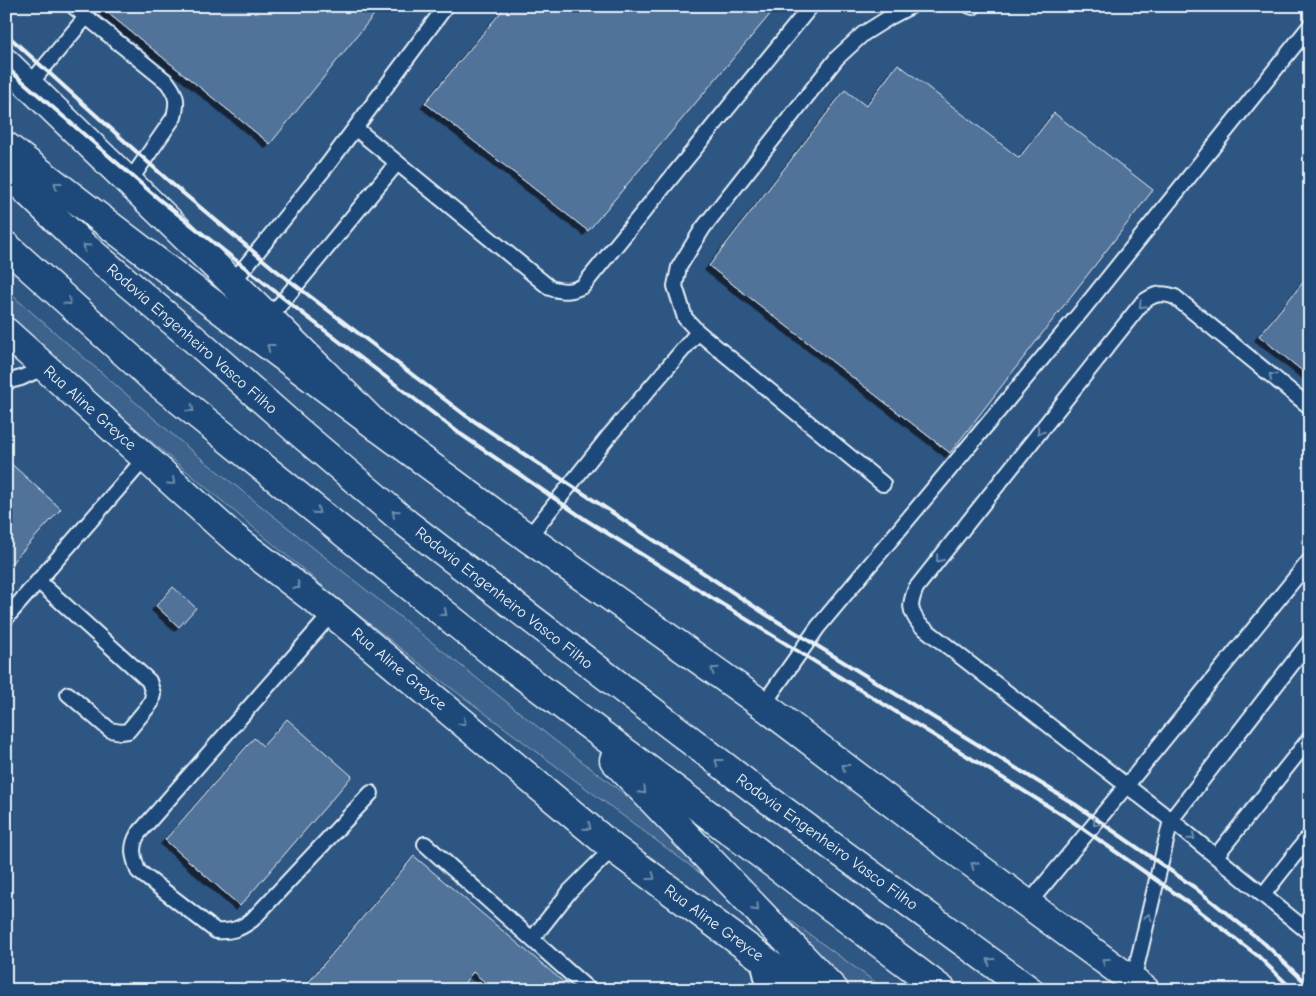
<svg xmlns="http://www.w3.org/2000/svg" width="1316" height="996" font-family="'Comic Neue',sans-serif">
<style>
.built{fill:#2e5683}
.green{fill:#3c628c;stroke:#92aac2}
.building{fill:#517399;stroke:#e8f1f8;filter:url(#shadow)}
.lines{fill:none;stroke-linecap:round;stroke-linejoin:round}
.lane-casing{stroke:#e8f1f8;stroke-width:18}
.secondary-casing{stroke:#e8f1f8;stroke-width:31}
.highway-casing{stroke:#e8f1f8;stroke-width:31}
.lane{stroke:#1f4a7a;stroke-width:14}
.secondary{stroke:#1f4a7a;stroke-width:28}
.highway{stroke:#1f4a7a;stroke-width:28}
.rail{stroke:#e8f1f8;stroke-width:4}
.oneway{stroke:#6f8dac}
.labels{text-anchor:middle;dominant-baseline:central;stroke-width:4.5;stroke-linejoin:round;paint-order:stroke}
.street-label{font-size:16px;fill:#e8f1f8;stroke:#1f4a7a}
</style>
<defs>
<filter id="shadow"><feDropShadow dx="-4.5" dy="4.5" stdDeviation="0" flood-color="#0009"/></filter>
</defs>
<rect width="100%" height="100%" fill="#1f4a7a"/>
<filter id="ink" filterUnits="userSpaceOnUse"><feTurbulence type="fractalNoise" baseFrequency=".02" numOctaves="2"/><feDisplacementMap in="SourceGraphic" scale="10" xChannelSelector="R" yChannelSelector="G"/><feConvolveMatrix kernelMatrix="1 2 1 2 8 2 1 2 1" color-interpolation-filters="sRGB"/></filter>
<g filter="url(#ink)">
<path class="built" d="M6 6H1310V990H6Z"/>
<path class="green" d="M6 290 187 447 553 739 747 889 886 990H852L782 934 439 679 330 592 6 319Z"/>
<path class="building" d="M99 6H381L270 144Z
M506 6H777L588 231 425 103Z
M898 64 1019 158 1054 113 1153 190 950 453 709 266 845 90 866 106Z
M1310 274V377L1259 336Z
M6 459 61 509 6 569Z
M173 587 196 608 179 627 156 606Z
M287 719 352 776 240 906 165 840 254 738 263 746Z
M414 856 573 990H494L473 972 459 990H302Z"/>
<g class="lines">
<g class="lane-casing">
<path id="lane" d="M73 6 167 82C177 95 178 101 174 117L129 182
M970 6 973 7
M29 85 86 17
M355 128 550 288C563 292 571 292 583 286L811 6
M232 283 329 163 446 6
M269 318 397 163
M6 382 21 378 45 367
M1310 407 1175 297C1161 292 1153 294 1142 303L916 588C909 605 909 610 920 625L1171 820 1306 930H1310
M883 484 698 332 685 318 675 286 679 267 703 228 837 58 863 34 890 17 911 6
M528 538 608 437 698 332
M38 581 149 681 153 694 151 703 128 731 121 732 110 730 68 694
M332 613 138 834C130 848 133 856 138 871L216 931C232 932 240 929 252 920L371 793
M6 618 145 458
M763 705 818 627 1080 313 1310 26
M425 844 589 990
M1216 856 1310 738
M1263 895 1310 835
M1028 904 1127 785 1310 560
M532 939 570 891 613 848
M757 957 765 990
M1133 981 1171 820 1310 641"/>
</g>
<g class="secondary-casing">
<path id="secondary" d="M6 63 269 318 379 428 528 538 763 705 953 849 1145 990
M6 332 232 536 332 613 613 848 805 990"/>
</g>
<g class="highway-casing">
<path id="highway" d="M6 146 185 283 379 428
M6 171 84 246 187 333 298 431 406 523 758 792 1029 990
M6 246 156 381 493 653 942 990
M614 760 834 990"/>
</g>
<use href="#lane" class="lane"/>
<use href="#secondary" class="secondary"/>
<use href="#highway" class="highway"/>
<path class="rail" d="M6 34 171 183 273 268 465 415 767 615 1076 805 1194 887 1265 944 1310 987
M6 67 160 200 306 316 459 433 586 520 1069 819 1189 903 1258 956 1293 990"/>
</g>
<defs><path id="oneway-chevron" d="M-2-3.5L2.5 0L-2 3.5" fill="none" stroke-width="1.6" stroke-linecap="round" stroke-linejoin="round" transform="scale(1.25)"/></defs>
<g class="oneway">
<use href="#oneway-chevron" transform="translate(57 185) rotate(-143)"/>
<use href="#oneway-chevron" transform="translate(86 247) rotate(-138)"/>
<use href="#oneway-chevron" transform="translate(68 302) rotate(42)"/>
<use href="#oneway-chevron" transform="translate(1142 305) rotate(134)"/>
<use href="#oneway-chevron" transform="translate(270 347) rotate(-143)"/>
<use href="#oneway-chevron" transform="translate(1272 376) rotate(-141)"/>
<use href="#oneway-chevron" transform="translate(191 409) rotate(39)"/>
<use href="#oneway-chevron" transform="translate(1040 431) rotate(128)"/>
<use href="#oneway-chevron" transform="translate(172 482) rotate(42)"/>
<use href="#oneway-chevron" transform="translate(317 511) rotate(39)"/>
<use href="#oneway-chevron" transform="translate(395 513) rotate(-140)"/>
<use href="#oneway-chevron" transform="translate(939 559) rotate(128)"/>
<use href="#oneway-chevron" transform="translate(297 586) rotate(38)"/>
<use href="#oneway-chevron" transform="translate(444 613) rotate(39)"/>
<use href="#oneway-chevron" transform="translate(714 670) rotate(-145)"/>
<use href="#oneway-chevron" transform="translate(463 722) rotate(40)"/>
<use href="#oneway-chevron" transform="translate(718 762) rotate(-143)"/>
<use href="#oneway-chevron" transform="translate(845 767) rotate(-143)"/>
<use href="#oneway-chevron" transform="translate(643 791) rotate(46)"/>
<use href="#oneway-chevron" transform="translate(1096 823) rotate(130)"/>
<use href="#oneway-chevron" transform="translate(588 827) rotate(40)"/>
<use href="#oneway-chevron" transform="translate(1192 837) rotate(39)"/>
<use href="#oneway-chevron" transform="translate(974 865) rotate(-144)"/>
<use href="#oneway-chevron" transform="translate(652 877) rotate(36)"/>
<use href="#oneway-chevron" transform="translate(756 908) rotate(46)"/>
<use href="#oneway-chevron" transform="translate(1148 917) rotate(-77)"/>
<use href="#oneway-chevron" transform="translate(990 961) rotate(-144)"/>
<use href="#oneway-chevron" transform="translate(1105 961) rotate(-144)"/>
</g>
</g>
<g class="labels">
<g class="street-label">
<text transform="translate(192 339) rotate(41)">Rodovia Engenheiro Vasco Filho</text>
<text transform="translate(90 408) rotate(42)">Rua Aline Greyce</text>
<text transform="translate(504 598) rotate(38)">Rodovia Engenheiro Vasco Filho</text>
<text transform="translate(399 669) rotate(40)">Rua Aline Greyce</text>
<text transform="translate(827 842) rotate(36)">Rodovia Engenheiro Vasco Filho</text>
<text transform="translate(714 923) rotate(36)">Rua Aline Greyce</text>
</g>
</g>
<rect width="1316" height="996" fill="none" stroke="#1f4a7a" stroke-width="25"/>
<rect x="12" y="12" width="1291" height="971" fill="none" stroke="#e8f1f8" stroke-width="2" filter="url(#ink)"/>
</svg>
